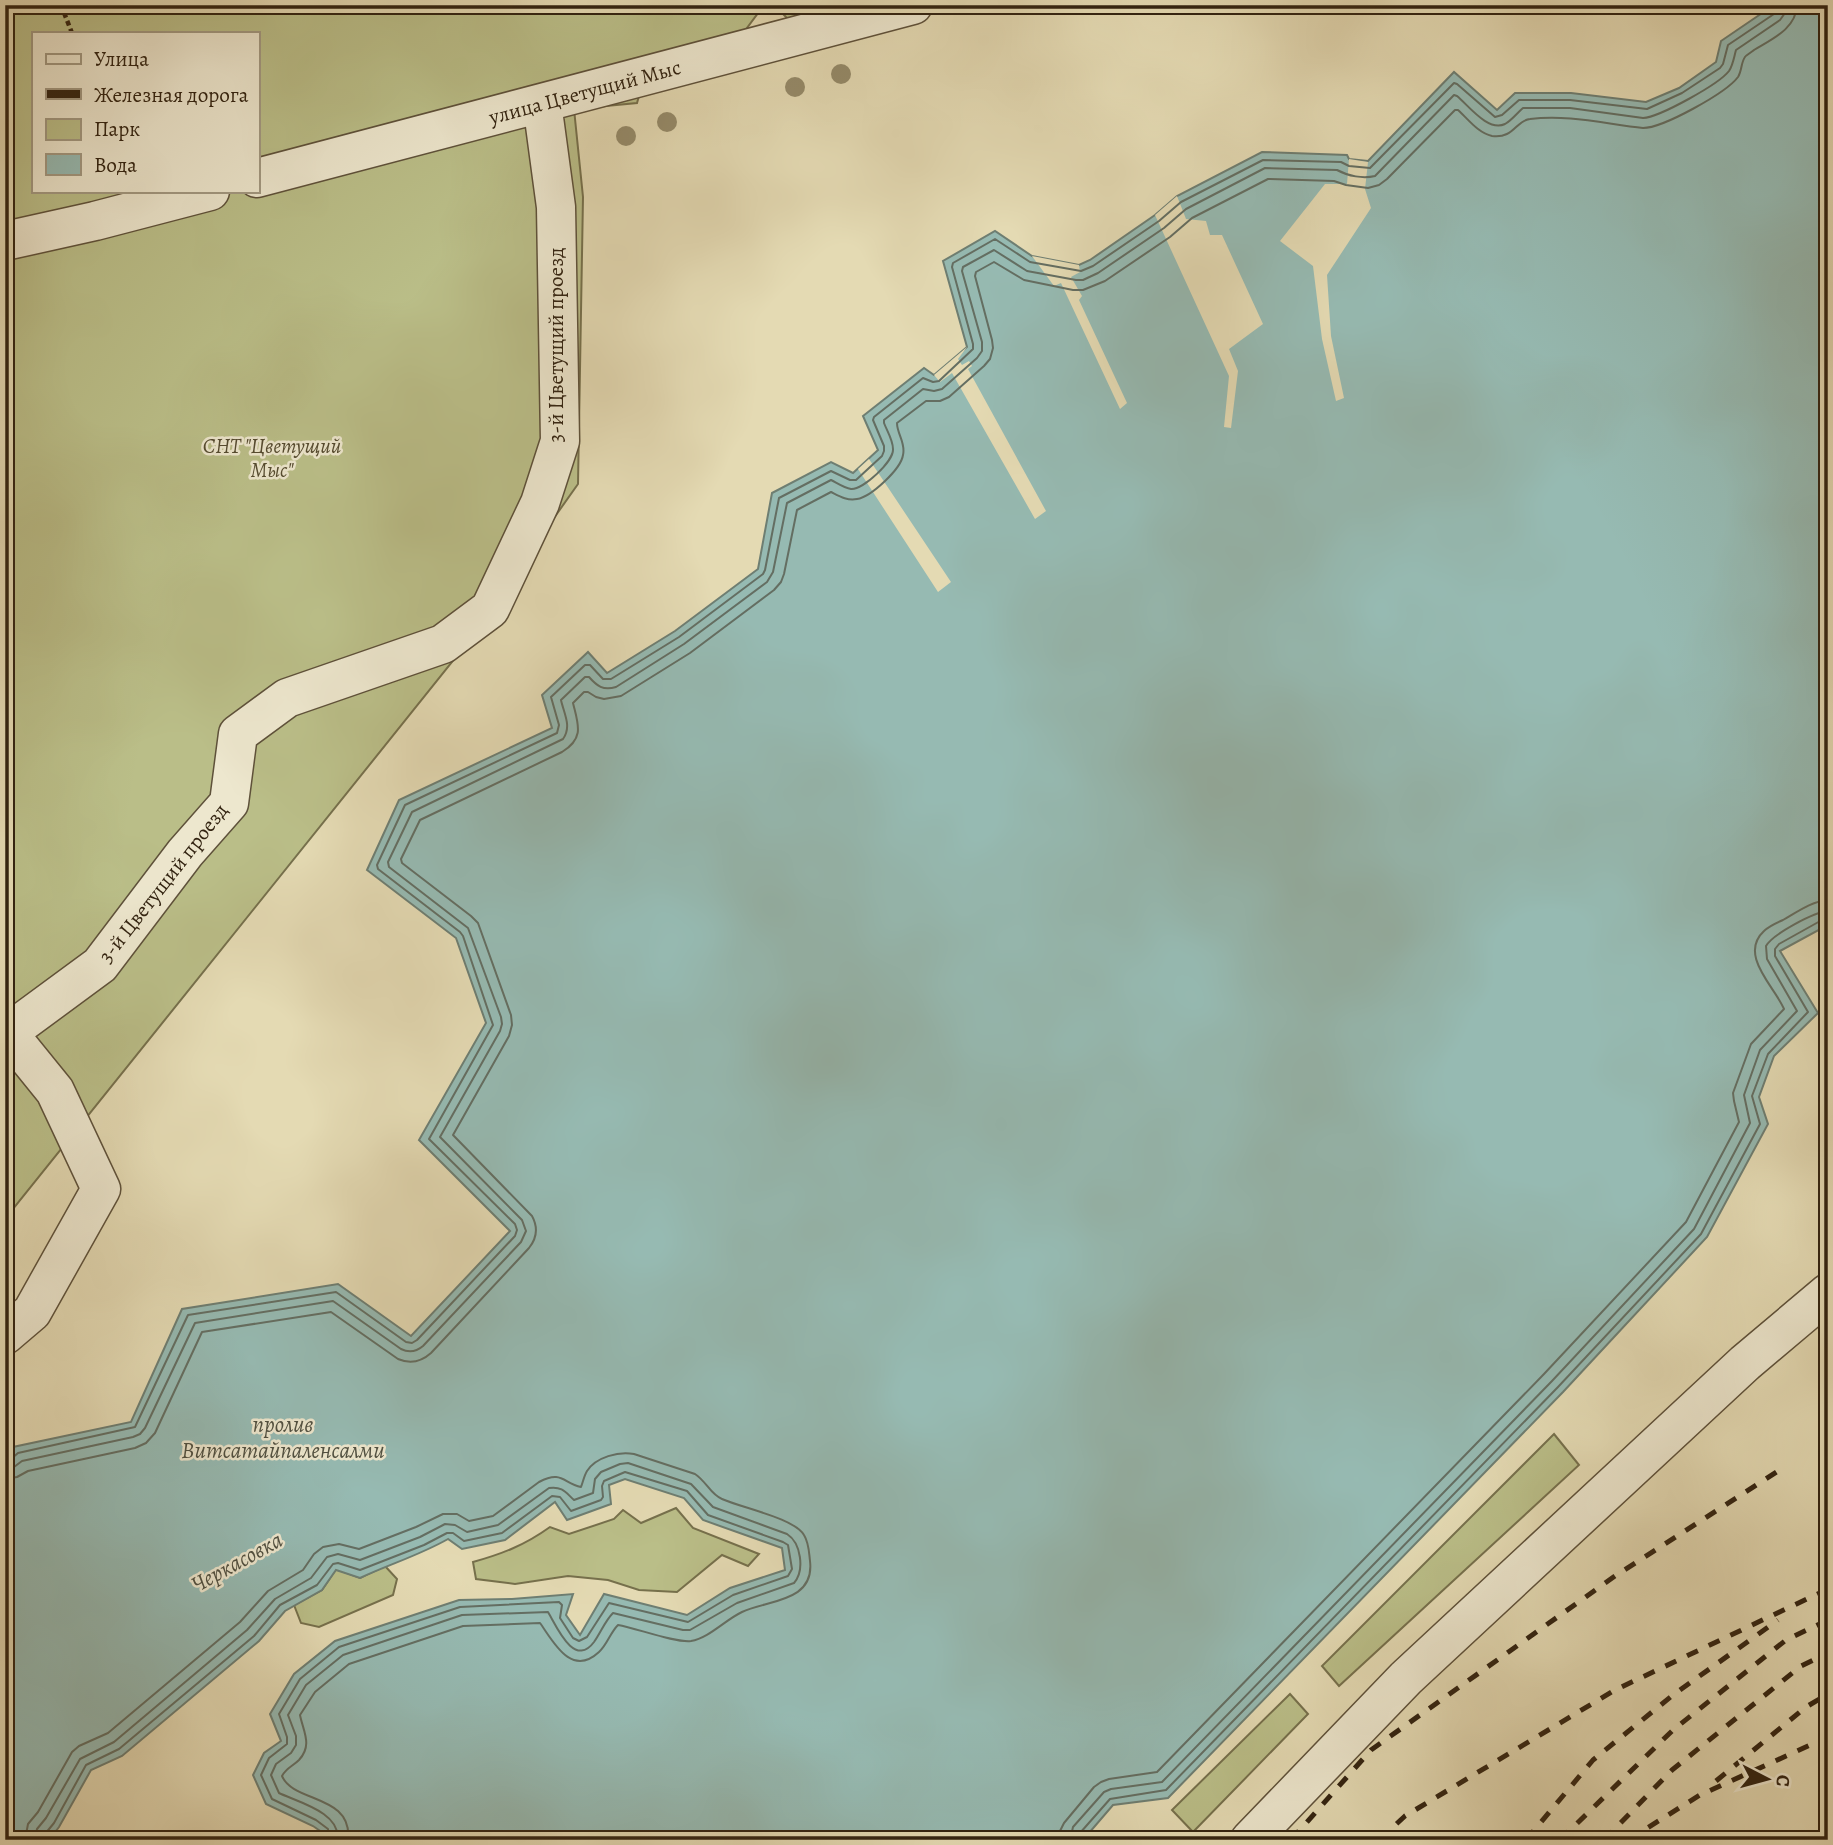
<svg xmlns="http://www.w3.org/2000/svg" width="1833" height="1845" font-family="Alegreya,serif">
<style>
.green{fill:#babe88;stroke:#76704c;stroke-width:2;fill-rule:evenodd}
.water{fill:#96bab2;stroke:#6e7e72;stroke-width:2}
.pier{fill:#e4dab3}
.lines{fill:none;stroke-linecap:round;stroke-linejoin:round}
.shore{stroke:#646e62;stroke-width:2}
.minor-casing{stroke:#5e513a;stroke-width:41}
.path{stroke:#322311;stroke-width:4.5;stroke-dasharray:5 3.5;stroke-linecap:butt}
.minor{stroke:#ede7ce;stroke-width:38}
.rail{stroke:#322311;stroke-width:5;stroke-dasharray:12 12;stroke-linecap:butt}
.tree{fill:#958b6a}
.labels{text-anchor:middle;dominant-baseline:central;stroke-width:5;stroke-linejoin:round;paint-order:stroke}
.street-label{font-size:21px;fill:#322311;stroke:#ede7ce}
.park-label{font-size:21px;font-style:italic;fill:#544a2f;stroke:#ede7ce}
.water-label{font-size:23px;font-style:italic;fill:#505041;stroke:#ede7ce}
</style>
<rect width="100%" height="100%" fill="#e4dab3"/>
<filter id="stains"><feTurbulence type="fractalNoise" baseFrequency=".00286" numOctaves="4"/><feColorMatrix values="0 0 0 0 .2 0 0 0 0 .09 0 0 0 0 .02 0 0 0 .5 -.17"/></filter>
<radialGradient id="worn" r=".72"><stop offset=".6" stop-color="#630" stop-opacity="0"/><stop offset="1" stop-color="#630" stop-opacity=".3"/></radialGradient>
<path class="green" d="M5 5H764L729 52 647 67 637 103 574 109 583 197 578 484 452 662 5 1219ZM33 33H257V191H33Z
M774 5H836L844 14 806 37Z
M1554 1434 1579 1465 1339 1686 1322 1666Z
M676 1508 693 1528 759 1554 748 1566 722 1555 677 1592 639 1590 608 1580 568 1576 515 1584 476 1579 473 1562C502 1554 525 1545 550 1527L569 1534 614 1519 623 1510 641 1523Z
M385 1566 397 1579 393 1595 319 1627 301 1623 294 1605 322 1590 336 1569 360 1578Z
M1290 1694 1308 1714 1193 1832 1172 1810Z"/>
<path class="water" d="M1774 5H1828V925L1780 951 1818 1013 1774 1056 1759 1097 1768 1124 1707 1237 1563 1392 1168 1798 1113 1805 1083 1840H321L323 1833 313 1826 266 1804 253 1775 264 1753 281 1741 270 1714 294 1674 335 1641 459 1600 512 1599 573 1594 566 1615 580 1635 604 1594 687 1615 730 1588 785 1570 782 1548 703 1520 684 1498 625 1479 609 1485 611 1504 567 1520 555 1502 505 1540 462 1549 448 1539C420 1555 390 1564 360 1578L336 1570 322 1590 285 1611 259 1641 122 1756 91 1770 59 1827 49 1840H5V1456L13 1447 131 1422 182 1309 338 1284 411 1336 510 1231 419 1140 486 1023 456 938 367 870 399 800 552 728 542 695 588 652 607 673 675 631 758 569 772 493 831 462 853 473 878 450 863 416 924 368 934 375 967 347 943 261 995 231 1032 256 1079 265 1090 260 1155 215 1177 196 1262 152 1347 155 1349 159 1368 161 1454 72 1497 110 1515 93H1571L1646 102 1679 88 1716 62 1721 41Z"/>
<path class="pier" d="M1349 159 1368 162 1365 189 1371 208 1327 275 1331 336 1344 398 1336 401 1322 339 1313 266 1280 241 1325 184H1347Z
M1177 196 1186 219 1206 221 1210 235H1222L1263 324 1229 349 1238 371 1231 428 1224 427 1229 376 1155 215Z
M1032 256 1079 265 1080 272 1071 277 1082 296 1079 300 1127 403 1120 409 1061 283 1054 286Z
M967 347 958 359 962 365 969 361 972 366 968 369 1046 511 1035 519 952 373 940 382 934 375Z
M869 459 951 582 938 592 858 469Z"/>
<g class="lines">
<path class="shore" d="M5 1460 11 1459 18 1453 135 1427 188 1315 336 1292 406 1342 412 1343 417 1340 515 1236 517 1230 515 1224 429 1139 493 1025 463 936 460 932 378 869 377 865 405 805 557 733 559 725 551 697 585 665H590L603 679H611L679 637 763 574 765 570 779 498 831 471 850 480H856L882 456 884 451V446L873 420 874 417 923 378 933 382 939 381 973 349V344L952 267 953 263 995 239 1030 262 1081 271 1093 266 1159 221 1181 202 1263 160 1341 162 1349 166 1370 168 1454 83 1457 84 1495 117 1502 115 1519 100H1570L1647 109 1682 93 1720 68 1723 64 1728 45 1774 14 1777 10V5
M5 1469 14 1467 22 1461 133 1437 140 1434 145 1428 195 1323 333 1301 401 1349C409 1353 416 1352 423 1346L521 1242 526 1231 522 1220 440 1137 500 1031 502 1024 501 1017 468 928 389 867 388 862 412 812 563 739C572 726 564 714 561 700L585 677H589C597 686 603 691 616 687L684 644 767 582 773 572 787 503 831 480C837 483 844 488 851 489 863 490 894 461 893 449 893 440 887 431 884 423V420L923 389 934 391 942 389 977 358 982 351V342L962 271 963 267 994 250 1027 271 1076 280H1083L1098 273 1164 228 1186 209 1265 168 1337 170C1348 176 1363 179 1375 176L1454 95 1457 96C1469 106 1488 132 1505 124 1512 120 1517 113 1523 108H1570L1643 118C1660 117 1719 84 1729 71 1733 65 1734 57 1736 50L1780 20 1785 13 1786 5
M5 1479 17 1477 28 1471 135 1448 146 1443 155 1433 202 1332 331 1312 398 1359C410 1364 421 1362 431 1353L529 1248C537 1238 538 1227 532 1216L453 1135 509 1036 512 1025 511 1015 478 923 471 916 402 863 401 859 420 820 562 752C585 738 578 724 573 703L584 692H588L596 697 604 699 621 696 690 653 774 590 781 582 784 574 797 510 831 492C839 496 847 501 857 499 871 497 901 469 903 455 906 443 897 434 897 423L926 401H940L949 397 984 366 990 359 993 348 992 340 975 276 976 272 994 262 1024 280 1073 290H1083L1105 281 1170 237 1192 218 1268 179 1334 181 1346 185 1368 188 1379 185 1387 179 1455 110H1458C1468 119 1478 133 1492 136 1514 139 1516 120 1530 119 1567 114 1606 124 1643 128 1663 128 1726 93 1738 77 1742 71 1741 62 1745 57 1745 56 1753 51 1754 50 1772 39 1796 29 1797 5
M25 1840 28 1824 38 1812 72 1752 79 1746 108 1733 240 1622 268 1591 303 1570 314 1554 323 1547 339 1544 359 1549 416 1527 443 1514H457L469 1521 493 1516 539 1482C562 1470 563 1483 581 1487 583 1482 584 1476 587 1471 596 1457 619 1451 634 1454L695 1474C706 1481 711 1495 722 1499 742 1508 794 1518 804 1535 809 1543 809 1552 810 1561 815 1602 768 1600 742 1612 725 1620 709 1638 691 1641 675 1643 636 1628 618 1625 610 1633 607 1645 599 1652 571 1678 553 1641 540 1623L463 1626 349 1664 315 1692 300 1715C303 1731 313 1745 299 1760 293 1766 286 1768 282 1776 293 1803 353 1794 348 1840
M35 1840 37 1829 46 1818 80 1759 114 1742 247 1630 275 1599 311 1578 327 1557 338 1554 360 1560 420 1537 445 1524 455 1525 467 1532 498 1525 549 1488C563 1486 566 1493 574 1500L593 1493 595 1479 601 1472 620 1464 628 1463 691 1484 713 1507 787 1534C801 1543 805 1570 794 1583L737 1603 690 1630H683L613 1613C605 1621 601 1632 594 1642 574 1669 556 1625 548 1612L462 1615 343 1655 306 1685 288 1715 296 1736V1745L291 1753 276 1764 271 1775 279 1793C298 1802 342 1813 337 1840
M44 1840 45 1834 54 1823 86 1765 119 1749 254 1636 280 1605 317 1585 333 1564 338 1563 360 1570 424 1545 447 1533H453L464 1541 502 1533 552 1496 560 1497 571 1511 601 1500 603 1497 602 1486 604 1481 625 1472 687 1491 708 1515 783 1542 788 1545 792 1569 788 1576 733 1595 688 1622 609 1603 587 1637 579 1641 573 1638 560 1618 562 1605 559 1602 460 1607 339 1647 300 1679 279 1714 287 1737V1744L269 1758 261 1775 272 1799 316 1820 328 1829V1840
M1059 1840 1060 1831 1064 1823 1094 1787 1101 1782 1109 1779 1157 1772 1544 1374 1686 1222 1739 1122 1734 1101 1733 1093 1751 1044 1784 1009C1775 987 1738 955 1764 931 1769 926 1776 923 1783 920 1797 912 1812 901 1828 900
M1070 1840 1073 1827 1104 1792 1111 1789 1162 1782 1552 1381 1694 1229 1750 1123 1744 1095 1760 1050 1797 1011 1767 959 1766 946C1773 934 1814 912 1828 911
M1079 1840 1080 1833 1110 1799 1166 1790 1558 1387 1701 1234 1760 1124 1752 1096 1768 1054 1808 1012 1775 956V949L1779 944 1822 920H1828"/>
<g class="minor-casing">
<path id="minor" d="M257 178 913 5
M5 241 95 221 210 191
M5 1035 100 965 185 853 229 803 238 734 287 698 443 644 490 609 540 503 560 441 556 207 542 103
M5 1335 32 1312 101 1189 55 1091 8 1033
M1250 1840 1406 1678 1745 1363 1828 1293"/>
</g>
<path class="path" d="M61 5 72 33"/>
<use href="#minor" class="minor"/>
<path class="rail" d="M1716 1781 1806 1707 1828 1694
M1291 1840 1371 1750 1615 1576 1778 1471
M1379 1840 1405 1816 1615 1690 1828 1589
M1526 1840 1593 1760 1673 1695 1778 1620
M1560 1840 1673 1730 1786 1640 1828 1620
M1604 1840 1672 1770 1801 1666 1828 1653
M1628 1840 1700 1795 1828 1737"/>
</g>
<g class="tree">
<circle cx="841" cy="74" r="10"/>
<circle cx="795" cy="87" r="10"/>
<circle cx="667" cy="122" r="10"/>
<circle cx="626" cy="136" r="10"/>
</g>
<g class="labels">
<g class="street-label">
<text transform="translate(585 92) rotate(-15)">улица Цветущий Мыс</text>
<text transform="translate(556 345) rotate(-90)">3-й Цветущий проезд</text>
<text transform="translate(163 883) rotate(-52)">3-й Цветущий проезд</text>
</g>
<g class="park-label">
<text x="272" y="446">СНТ "Цветущий<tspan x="272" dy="24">Мыс"</tspan></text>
</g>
<g class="water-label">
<text x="283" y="1424">пролив<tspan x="283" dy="26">Витсатайпаленсалми</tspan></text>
<text transform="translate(237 1562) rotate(-29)">Черкасовка</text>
</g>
</g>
<rect width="1833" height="1845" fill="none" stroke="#e4dab3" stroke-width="28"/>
<rect x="7" y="7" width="1819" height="1831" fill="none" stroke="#322311" stroke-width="3.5"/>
<rect x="14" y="14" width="1805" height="1817" fill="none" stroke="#322311" stroke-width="2"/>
<rect x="32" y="32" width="228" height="161" fill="#ede7ce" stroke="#a29982" stroke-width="2"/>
<rect x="46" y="54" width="35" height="10" fill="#ede7ce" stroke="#a29982" stroke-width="2"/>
<text x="94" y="66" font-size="21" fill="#322311">Улица</text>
<rect x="46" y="89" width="35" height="10" fill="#322311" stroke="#a29982" stroke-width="2"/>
<text x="94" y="102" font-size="21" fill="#322311">Железная дорога</text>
<rect x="46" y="119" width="35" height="21" fill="#babe88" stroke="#a29982" stroke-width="2"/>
<text x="94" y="136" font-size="21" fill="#322311">Парк</text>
<rect x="46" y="154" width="35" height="21" fill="#96bab2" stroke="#a29982" stroke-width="2"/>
<text x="94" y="172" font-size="21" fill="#322311">Вода</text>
<g transform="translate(1767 1779) rotate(96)" stroke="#ede7ce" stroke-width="5" paint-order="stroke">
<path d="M0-5L12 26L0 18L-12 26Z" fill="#322311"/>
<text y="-10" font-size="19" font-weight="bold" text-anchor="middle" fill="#322311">С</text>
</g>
<rect width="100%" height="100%" filter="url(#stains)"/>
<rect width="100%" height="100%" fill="url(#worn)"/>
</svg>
